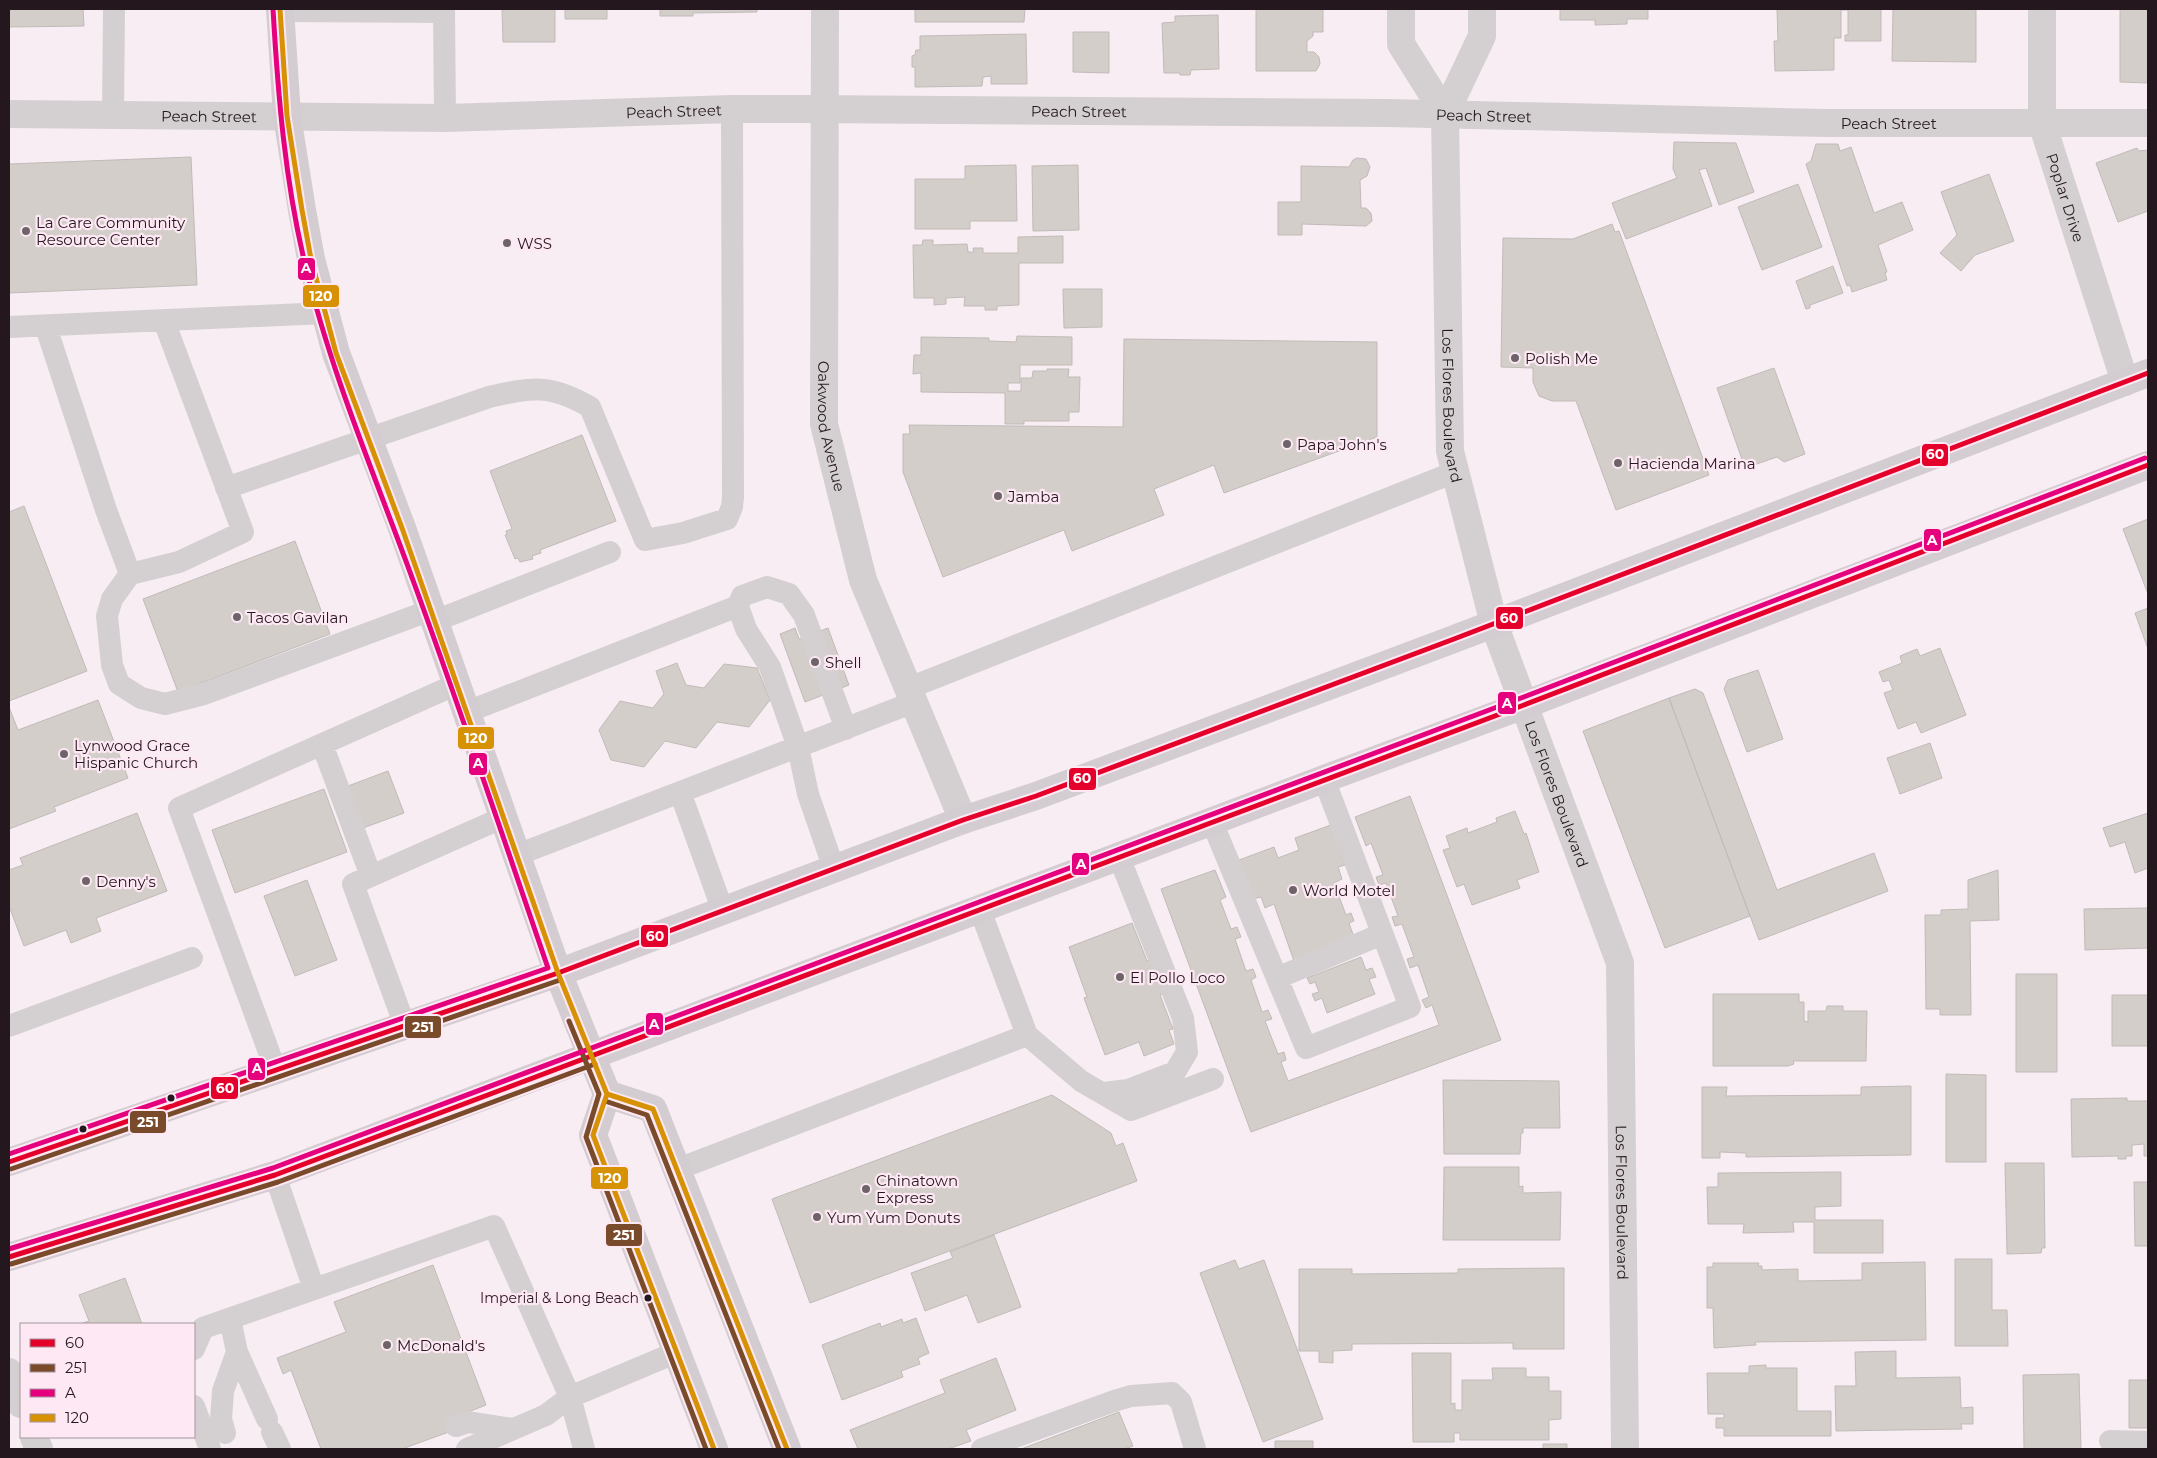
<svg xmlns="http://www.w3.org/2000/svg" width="2157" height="1458" font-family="Montserrat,sans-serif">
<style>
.building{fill:#d4ceca;stroke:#c0bbb8}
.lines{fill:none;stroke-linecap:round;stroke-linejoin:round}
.lane{stroke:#d4d0d2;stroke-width:22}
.street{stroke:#d4d0d2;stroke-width:28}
.primary{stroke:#d3ccd0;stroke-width:28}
.bus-1-casing{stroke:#fde8f3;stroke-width:9}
.bus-2-casing{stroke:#fde8f3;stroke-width:9}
.bus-3-casing{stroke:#fde8f3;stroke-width:9}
.bus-4-casing{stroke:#fde8f3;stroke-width:9}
.bus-1{stroke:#e4002b;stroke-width:5}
.bus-2{stroke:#7a4b2a;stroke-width:5}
.bus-3{stroke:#e5007d;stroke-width:5}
.bus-4{stroke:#d79104;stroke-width:5}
.poi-dot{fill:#6e6369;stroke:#fde8f3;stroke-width:2}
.bus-dot{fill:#24181e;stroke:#fde8f3;stroke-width:2}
.labels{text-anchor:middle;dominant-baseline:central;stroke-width:4.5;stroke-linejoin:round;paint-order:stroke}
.bus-label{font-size:14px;fill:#24181e;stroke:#fde8f3;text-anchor:end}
.street-label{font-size:15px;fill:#24181e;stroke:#fde8f3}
.poi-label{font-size:15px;fill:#24181e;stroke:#fde8f3;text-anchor:start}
.line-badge{stroke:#fde8f3;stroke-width:2}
.badge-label{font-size:14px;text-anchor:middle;font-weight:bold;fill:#fff}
</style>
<rect width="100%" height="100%" fill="#f8edf3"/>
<path class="building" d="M9 9H83L84 26 9 27Z
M502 9H555V42H503Z
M565 9H607V19H565Z
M660 9H757V12L693 13V16H660Z
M915 9H1025L1024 22H915Z
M1256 9H1323V32H1313V36L1307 41V52H1314L1319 57 1320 64 1316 71H1256Z
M1560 9H1648V19H1627V24L1595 25V20H1560Z
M1777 9H1881V41H1845V35H1848V10H1841V38H1834V70L1775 71 1774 41H1778Z
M1893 9H1976V62L1892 61Z
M2120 9H2148V83L2120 82Z
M1218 15 1219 69 1191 70 1190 75H1180V73H1164L1162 23 1175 22V16Z
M1073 32H1109V73L1073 72Z
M1026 34 1027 84H991V76L983 77 982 86 915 87V67H912V56L915 55 916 50H920V36Z
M1674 142 1736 143 1754 192 1719 205 1706 168 1699 170 1712 206 1626 239 1612 203 1677 178 1673 169Z
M1816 144H1838L1840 151 1851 147 1874 213 1902 202 1913 230 1878 245 1887 272 1885 273 1887 280 1852 292 1850 285 1847 286 1806 164 1811 161Z
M2137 148 2139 151 2148 150V211L2118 222 2096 163Z
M191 157 197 285 9 293V164Z
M1357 158 1366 159 1370 167 1367 176 1360 180 1361 208H1366L1371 213 1372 221 1366 226 1302 224V235H1278V202H1301V166L1349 167 1353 160Z
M1016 165 1017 221H970V229H915V179H965V166Z
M1078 165 1079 230 1033 231 1032 166Z
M1989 174 2014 241 1975 255 1961 271 1940 253 1957 235 1941 192Z
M1798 184 1822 247 1762 270 1738 207Z
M1612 224 1615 232 1619 231 1709 475 1616 510 1576 401H1552L1539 396 1533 382V368L1501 367 1503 238 1573 239Z
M1063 236V263H1019V305L997 306V310H985V306H964L965 297 946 298V304L934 305V298H914L913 245H922L923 240H933V245L967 244 968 252H974L973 248H983V253H1018V237Z
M1833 266 1843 293 1810 305V308L1806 309 1796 281Z
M1063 289H1102V327L1064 328Z
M1017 336 1072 337V365H1020V383H1008V391H1021V378H1032L1033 371H1047V369H1069L1068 377H1080L1079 412H1069V421H1024V424H1005V393L921 392V373L913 374 914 355H921V337L989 338V341L1016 342Z
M1124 339 1377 342V437L1224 493 1214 465 1154 489 1164 515 1072 551 1064 530 943 577 903 472V434H910L909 425 1123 427Z
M1774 368 1805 454 1784 462 1777 457 1745 468 1717 388Z
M582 435 616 521 540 550 541 553 532 556 533 559 520 562 518 558 515 559 505 535H507L506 531 512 529 490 471Z
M24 506 87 671 9 701V512Z
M2148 519V594L2123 529Z
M295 541 330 634 178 692 143 599Z
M2148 608V649L2135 613Z
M795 628 799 639 828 628 849 685 805 702 780 634Z
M1940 648 1966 715 1921 733 1916 722 1898 729 1884 693 1893 690 1889 680 1883 682 1879 672 1902 663 1900 656 1917 649 1920 656Z
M677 663 686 685 704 688 724 664 757 668 770 700 749 727 717 722 696 748 665 741 644 767 611 760 599 730 620 701 653 708 664 694 656 671Z
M1758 670 1783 739 1747 752 1724 689 1728 680Z
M1695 689 1703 693 1777 890 1874 853 1888 891 1759 940 1669 698Z
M1669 698 1750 916 1665 948 1583 731Z
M98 700 128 778 54 807 56 811 9 829V707L18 730Z
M1930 743 1942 778 1900 794 1887 758Z
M388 771 404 813 363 828 348 786Z
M324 789 347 852 235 893 212 830Z
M1410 796 1501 1040 1251 1132 1161 889 1215 870 1226 897 1220 900 1231 929 1237 927 1241 937 1235 939 1246 971 1253 969 1256 977 1251 980 1262 1012 1268 1010 1272 1019 1265 1021 1278 1054 1284 1052 1286 1060 1281 1062 1288 1081 1439 1025 1432 1005 1426 1008 1422 1000 1429 997 1418 965 1410 968 1407 959 1414 957 1402 924 1395 926 1392 917 1398 916 1386 883 1379 885 1376 877 1383 875 1371 843 1366 846 1355 817Z
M1515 811 1524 834 1526 833 1539 872 1517 880 1520 888 1472 905 1464 884 1457 887 1443 850 1450 848 1446 836 1467 828 1468 833 1497 822 1496 818Z
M137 813 167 891 96 918 101 931 71 943 66 930 24 946 9 906V870L23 865 20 858Z
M2148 813V868L2135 873 2125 842 2110 847 2103 828Z
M1331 825 1345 865 1338 867 1342 879 1334 883 1346 915 1351 913 1354 921 1349 923 1355 940 1294 961 1274 904 1265 908 1261 897 1252 899 1239 860 1274 847 1278 858 1299 850 1295 838Z
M1998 870 1999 920 1970 921 1971 1015H1940V1009H1926L1925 915H1941V910L1968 909V880Z
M307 880 337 960 295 976 264 896Z
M2148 908V948L2085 950 2084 909Z
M1132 923 1147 961 1152 959 1165 993 1160 995 1173 1029 1169 1030 1174 1044 1144 1056 1139 1042 1105 1055 1084 998 1087 997 1069 947Z
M1361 957 1366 970 1372 968 1376 977 1369 979 1375 994 1327 1013 1322 998 1315 1001 1312 994 1319 992 1315 982 1310 984 1307 978Z
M2016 974H2057V1072H2016Z
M1713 994H1799V1002H1804V1021L1808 1022V1011H1826L1827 1006H1843V1011H1867L1866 1061H1793L1794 1064 1788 1066H1713Z
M2112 995H2148V1046H2112Z
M1946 1074 1986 1075V1162H1946Z
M1443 1080 1559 1081 1560 1128H1523V1133H1521L1520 1154H1444Z
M1911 1086V1155L1746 1157V1153L1720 1152V1158H1702V1087H1727L1726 1096 1861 1095V1087Z
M1052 1095 1111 1133 1116 1146 1123 1143 1137 1181 810 1303 772 1199Z
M2127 1098V1101H2148V1156H2144V1144L2132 1145V1156H2126V1159H2118V1156L2072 1157 2071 1099Z
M2005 1163H2044L2045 1248H2042L2041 1253 2007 1254Z
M1444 1167H1519V1187L1523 1186V1193L1561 1192 1560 1240H1443Z
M1841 1172V1206L1815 1207V1220H1883V1253H1814V1222H1793L1794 1232 1743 1233 1744 1224H1708L1707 1187H1718V1173Z
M2134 1182H2148V1246H2135Z
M994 1235 1021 1307 978 1323 967 1295 925 1311 911 1273 953 1258 950 1252Z
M1955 1259H1992V1310H2007L2008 1346H1955Z
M1235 1260 1239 1269 1264 1260 1323 1419 1263 1442 1200 1273Z
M1925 1262 1926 1340 1755 1342 1756 1345 1714 1348 1713 1308H1707V1267H1713V1263H1759L1758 1266H1762V1270L1798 1269V1281L1862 1280V1263Z
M433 1265 486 1405 453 1418 457 1429 402 1449H321L291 1370 283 1374 277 1358 346 1332 334 1302Z
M1564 1268V1349H1513V1343L1352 1344V1350L1333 1351V1363L1319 1362V1351H1299V1269H1352V1274L1458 1273V1269Z
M125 1278 142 1324H80L89 1321 79 1295Z
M916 1318 929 1353 918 1358 920 1364 901 1371 903 1377 842 1400 822 1345 880 1323 881 1327 902 1319 903 1323Z
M1896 1351V1378L1960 1377 1961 1408 1973 1407V1424H1961L1962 1429 1836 1431 1835 1386H1856L1855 1352Z
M1412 1353H1451V1404L1455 1403V1410H1462V1380H1493L1492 1368H1526V1377H1549V1391H1561V1419L1549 1420V1440H1460V1433H1454V1442H1413Z
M996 1358 1016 1410 966 1430 971 1441 948 1449H858L850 1430 945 1393 940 1380Z
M1766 1365V1368H1797V1411H1831V1436H1724V1428H1716V1418H1724V1414H1708L1707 1373H1749V1366Z
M2079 1374 2081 1449H2024L2023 1375Z
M2129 1380H2148V1428H2129Z
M1119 1412 1133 1446 1124 1449H1021Z
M1275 1441H1313V1449H1275Z
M1543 1444H1567V1449H1543Z"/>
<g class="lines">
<path class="lane" d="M444 9 445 118
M280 11 444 12
M113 115 114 9
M164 321 243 532 179 562 130 574 112 599 107 616 112 665 119 684 141 698 165 704 204 694 431 610
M9 327 325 313
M46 327 106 510 130 574
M226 488 489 397C533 387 550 384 590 407L645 540 683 533 727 519 732 507 733 497 732 109
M738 606 742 596 767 587 789 594 804 615 846 729
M435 621 610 552
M909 688 1455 472
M467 712 738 606 746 629 770 667 798 747 808 794 834 869
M322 744 371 876
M680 792 723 911
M1212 822 1306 1048 1410 1007 1324 779
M517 855 914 702
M1277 978 1382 934
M9 1026 192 958
M405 1026 353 884 504 817
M1027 1035 1081 1081 1131 1110 1213 1079
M276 1071 179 808 457 684
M1104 1093 1128 1090 1175 1072 1187 1052 1183 1018 1119 857
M678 1169 1027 1035 980 910
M275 1175 314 1289
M194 1349 203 1328 494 1226 570 1397 584 1449
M237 1352 267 1419
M194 1406 210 1449
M456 1426 468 1422 513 1429
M272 1432 280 1449
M225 1433 221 1419 223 1391 237 1352 230 1319
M2110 1441 2148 1442
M467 1449 546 1415 570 1397 677 1352
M982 1449 1114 1401 1131 1396 1172 1393 1181 1402 1195 1449"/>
<g class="street">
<path id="s1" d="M825 9 824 424 863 580 963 820"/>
<path d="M1401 9V44L1445 114"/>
<path id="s2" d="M1482 9V36L1445 114 1450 451 1494 624 1620 963 1625 1449"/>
<path id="s3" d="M2042 9V123L2125 382"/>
<path id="s4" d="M9 114 445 118 732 109H806L1388 113 1827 123H2148"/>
<path d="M9 1372 21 1404"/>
<path d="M34 1437 39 1449"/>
</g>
<path class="primary" d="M280 9 287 116 302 210 311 259 336 353 402 528 558 973 607 1094 593 1135 714 1449
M607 1094 653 1109 787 1449
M9 1162 558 973 963 820 1036 796 1454 639 2148 373
M9 1257 275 1175 1324 779 1524 705 2148 465"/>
<g class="bus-1-casing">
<path id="bus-1" d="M9 1162 558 973 963 820 1036 796 1454 639 2148 373
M9 1257 275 1175 1524 705 2148 465"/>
</g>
<g class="bus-2-casing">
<path id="bus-2" d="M569 1021 599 1094 586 1137 706 1449
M605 1101 647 1115 779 1449
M11 1169 560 980
M11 1264 278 1182 595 1064"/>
</g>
<g class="bus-3-casing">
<path id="bus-3" d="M9 1154 548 968C504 840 461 711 414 583 376 478 331 374 305 264 285 181 278 95 273 9
M9 1249 273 1168 1521 698 2145 458"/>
</g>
<g class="bus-4-casing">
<path id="bus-4" d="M280 9 287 116 302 210 311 259 336 353 402 528 558 973 607 1094 593 1135 714 1449
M607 1094 653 1109 787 1449"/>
</g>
<use href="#bus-1" class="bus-1"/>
<use href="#bus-2" class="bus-2"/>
<use href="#bus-3" class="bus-3"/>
<use href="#bus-4" class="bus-4"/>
</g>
<g class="poi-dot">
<circle cx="26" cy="231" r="5"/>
<circle cx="507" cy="243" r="5"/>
<circle cx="1515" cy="358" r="5"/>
<circle cx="1287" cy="444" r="5"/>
<circle cx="1618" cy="463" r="5"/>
<circle cx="998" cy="496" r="5"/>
<circle cx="237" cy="617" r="5"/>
<circle cx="815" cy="662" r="5"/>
<circle cx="64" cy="754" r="5"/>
<circle cx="86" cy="881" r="5"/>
<circle cx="1293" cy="890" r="5"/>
<circle cx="1120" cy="977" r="5"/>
<circle cx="866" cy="1189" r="5"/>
<circle cx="817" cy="1217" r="5"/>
<circle cx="387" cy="1345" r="5"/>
</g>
<g class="bus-dot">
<circle cx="171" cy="1098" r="4.5"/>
<circle cx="83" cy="1129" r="4.5"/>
<circle cx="648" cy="1298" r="4.5"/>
</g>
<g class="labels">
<g class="bus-label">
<text x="639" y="1298">Imperial &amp; Long Beach</text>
</g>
<g class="street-label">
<text stroke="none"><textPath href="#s4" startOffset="665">Peach Street</textPath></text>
<text stroke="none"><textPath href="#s4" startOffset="1070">Peach Street</textPath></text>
<text stroke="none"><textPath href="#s4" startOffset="1475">Peach Street</textPath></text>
<text stroke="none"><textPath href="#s4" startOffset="200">Peach Street</textPath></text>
<text stroke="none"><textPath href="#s4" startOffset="1880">Peach Street</textPath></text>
<text stroke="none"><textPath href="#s3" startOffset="192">Poplar Drive</textPath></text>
<text stroke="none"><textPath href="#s2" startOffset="405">Los Flores Boulevard</textPath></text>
<text stroke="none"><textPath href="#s1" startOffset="418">Oakwood Avenue</textPath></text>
<text stroke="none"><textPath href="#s2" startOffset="810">Los Flores Boulevard</textPath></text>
<text stroke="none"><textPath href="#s2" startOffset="1230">Los Flores Boulevard</textPath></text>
</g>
<g class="poi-label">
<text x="36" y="222">La Care Community<tspan x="36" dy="17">Resource Center</tspan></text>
<text x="517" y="243">WSS</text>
<text x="1525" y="358">Polish Me</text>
<text x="1297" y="444">Papa John's</text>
<text x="1628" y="463">Hacienda Marina</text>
<text x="1008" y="496">Jamba</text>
<text x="247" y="617">Tacos Gavilan</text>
<text x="825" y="662">Shell</text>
<text x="74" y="745">Lynwood Grace<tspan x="74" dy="17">Hispanic Church</tspan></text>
<text x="96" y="881">Denny's</text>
<text x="1303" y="890">World Motel</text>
<text x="1130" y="977">El Pollo Loco</text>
<text x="876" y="1180">Chinatown<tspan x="876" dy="17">Express</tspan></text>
<text x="827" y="1217">Yum Yum Donuts</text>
<text x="397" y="1345">McDonald's</text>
</g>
</g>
<g class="line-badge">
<rect x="297" y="257" width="19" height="24" rx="5" fill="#e5007d"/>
<rect x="302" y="284" width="38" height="24" rx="5" fill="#d79104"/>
<rect x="1921" y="443" width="28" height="24" rx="5" fill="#e4002b"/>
<rect x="1923" y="528" width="19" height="24" rx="5" fill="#e5007d"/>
<rect x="1495" y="606" width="29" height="24" rx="5" fill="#e4002b"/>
<rect x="1497" y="691" width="20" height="24" rx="5" fill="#e5007d"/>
<rect x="457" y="726" width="38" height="24" rx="5" fill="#d79104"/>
<rect x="468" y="752" width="20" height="24" rx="5" fill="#e5007d"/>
<rect x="1068" y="767" width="29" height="24" rx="5" fill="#e4002b"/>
<rect x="1071" y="852" width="19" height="24" rx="5" fill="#e5007d"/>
<rect x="640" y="924" width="29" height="24" rx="5" fill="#e4002b"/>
<rect x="645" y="1012" width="19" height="24" rx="5" fill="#e5007d"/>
<rect x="404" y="1015" width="38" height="24" rx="5" fill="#7a4b2a"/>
<rect x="247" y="1057" width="19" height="24" rx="5" fill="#e5007d"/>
<rect x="210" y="1076" width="29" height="24" rx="5" fill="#e4002b"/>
<rect x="129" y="1110" width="38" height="24" rx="5" fill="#7a4b2a"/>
<rect x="590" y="1166" width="39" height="24" rx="5" fill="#d79104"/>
<rect x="605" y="1223" width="38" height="24" rx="5" fill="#7a4b2a"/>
</g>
<g class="badge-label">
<text x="306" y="273">A</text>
<text x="321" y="301">120</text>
<text x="1935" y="459">60</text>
<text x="1932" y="545">A</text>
<text x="1509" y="623">60</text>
<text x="1507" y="708">A</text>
<text x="476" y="743">120</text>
<text x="478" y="768">A</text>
<text x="1082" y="783">60</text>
<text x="1081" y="869">A</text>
<text x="655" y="941">60</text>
<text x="654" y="1029">A</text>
<text x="423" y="1032">251</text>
<text x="257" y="1073">A</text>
<text x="225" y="1093">60</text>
<text x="148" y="1127">251</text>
<text x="610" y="1183">120</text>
<text x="624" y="1240">251</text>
</g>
<rect width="2157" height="1458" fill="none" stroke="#24181e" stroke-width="20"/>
<rect x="20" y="1323" width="175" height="115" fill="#fde8f3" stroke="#a6959e"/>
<rect x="30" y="1339" width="25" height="8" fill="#e4002b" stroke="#a6959e"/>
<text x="65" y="1348" font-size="15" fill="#24181e">60</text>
<rect x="30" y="1364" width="25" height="8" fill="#7a4b2a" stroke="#a6959e"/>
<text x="65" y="1373" font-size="15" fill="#24181e">251</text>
<rect x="30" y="1389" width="25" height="8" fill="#e5007d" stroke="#a6959e"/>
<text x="65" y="1398" font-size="15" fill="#24181e">A</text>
<rect x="30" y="1414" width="25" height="8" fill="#d79104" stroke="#a6959e"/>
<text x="65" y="1423" font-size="15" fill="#24181e">120</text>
</svg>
